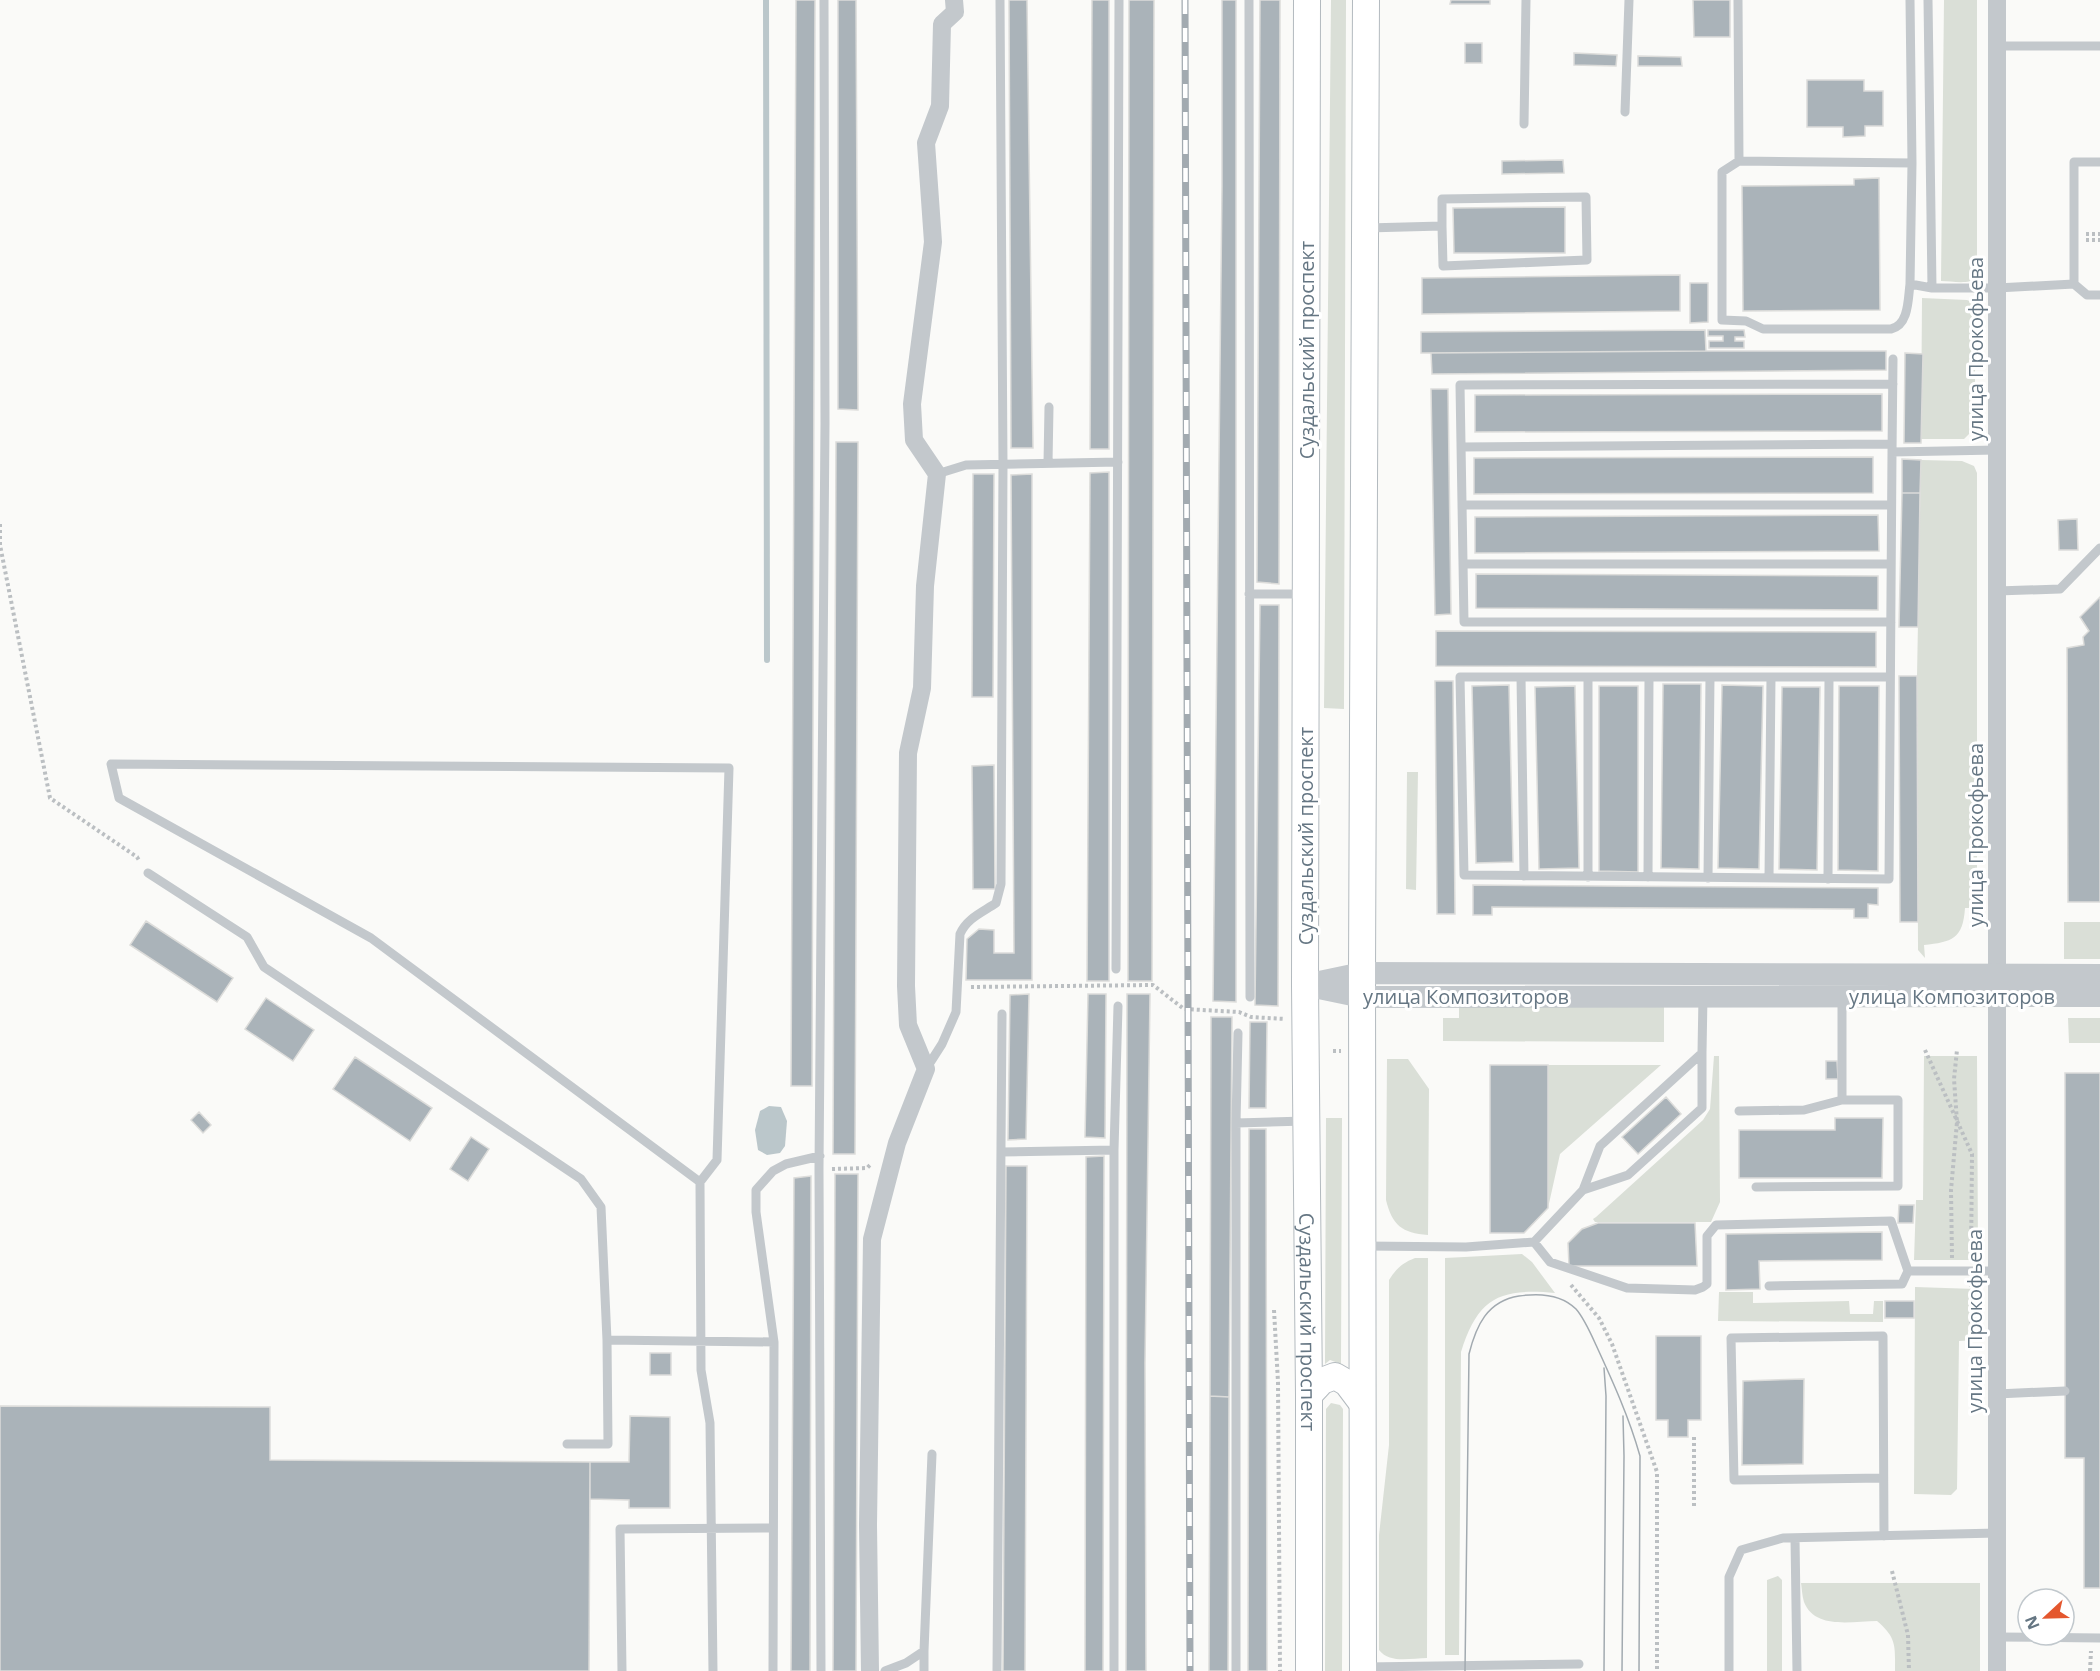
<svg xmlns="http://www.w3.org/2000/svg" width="2100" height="1671" font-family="'Open Sans',sans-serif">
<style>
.green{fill:#dadfd7}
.water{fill:#bbc7cb}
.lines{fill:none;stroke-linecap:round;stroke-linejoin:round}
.stream{stroke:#bbc7cb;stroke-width:6}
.building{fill:#aab3b9;stroke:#dcdcda;stroke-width:1.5}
.secondary-casing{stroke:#b3babf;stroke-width:28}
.path{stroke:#bbbfc2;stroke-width:4;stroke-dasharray:3 3;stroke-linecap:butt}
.service{stroke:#c3c8cc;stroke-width:9}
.minor{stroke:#c3c8cc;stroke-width:18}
.tertiary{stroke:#c3c8cc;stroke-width:22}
.secondary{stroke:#fff;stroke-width:26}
.tram{stroke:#a2aab0;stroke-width:1.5}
.rail-casing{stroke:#a2aab0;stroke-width:7}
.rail{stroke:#fff;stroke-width:4.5;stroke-dasharray:14;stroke-linecap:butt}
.labels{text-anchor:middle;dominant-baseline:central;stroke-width:6;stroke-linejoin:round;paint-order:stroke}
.street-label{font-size:20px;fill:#657683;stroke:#fff}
</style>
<rect width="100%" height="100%" fill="#fafaf8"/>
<path class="green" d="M1331 0H1346L1344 709 1324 708Z
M1944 0H1977V278C1968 285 1952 281 1941 281Z
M1922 298 1967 300 1972 302 1975 307V428L1964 439H1921Z
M1921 460 1962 461 1974 466 1977 473V908H1965C1963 939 1952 942 1924 945L1925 958 1918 950 1917 676Z
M1407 772H1418L1416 890 1406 889Z
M2064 922H2100V959H2064Z
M1459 1004 1664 1005V1042L1443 1041V1018H1459Z
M2068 1018H2100V1043H2069Z
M1714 1056H1719L1720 1202 1711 1222H1595L1593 1219 1596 1217 1703 1120 1710 1109Z
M1924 1056H1977L1978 1256 1973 1260H1914L1916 1200H1923Z
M1387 1059H1408L1429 1089 1428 1235C1402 1233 1392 1225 1386 1200Z
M1548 1065H1661L1560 1154 1548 1208Z
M1326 1118H1342L1341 1364 1330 1360 1325 1364Z
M1522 1254 1532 1262 1555 1293C1499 1288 1478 1298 1461 1352L1459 1655H1445V1258Z
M1415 1258H1428L1427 1658C1411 1658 1390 1664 1379 1650V1535L1389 1445V1280C1396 1269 1402 1263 1415 1258Z
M1915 1287 1976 1289V1340L1959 1341 1957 1489 1951 1495 1914 1494Z
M1719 1292H1753V1303L1849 1301 1850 1314H1873L1874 1301H1883V1322L1718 1321Z
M1331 1403 1340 1405 1343 1409 1342 1671H1325L1326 1409Z
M1778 1576 1782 1580V1671H1767V1580Z
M1801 1583H1980V1671H1895C1895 1646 1897 1638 1877 1621 1852 1621 1815 1630 1804 1602 1802 1596 1802 1589 1801 1583Z"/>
<path class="water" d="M769 1106 781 1107 787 1121 785 1146 780 1153 767 1155 758 1150 755 1130 760 1111Z"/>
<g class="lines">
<path class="stream" d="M766 0 767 660"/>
</g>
<path class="building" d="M796 0H815L812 1086H791Z
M838 0H856L858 410 838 409Z
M1009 0H1027L1033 448H1011Z
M1092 0H1109V449H1090Z
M1129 0H1154L1152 981H1128Z
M1222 0H1236V1002L1213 1001 1222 186Z
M1260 0H1280L1279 584 1257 582Z
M1451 0H1490V4H1450Z
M1693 0H1730V37H1694Z
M1465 43H1482V63H1465Z
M1574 53 1617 55 1616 66 1574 65Z
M1638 56 1681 57 1682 66H1638Z
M1807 80H1864V91H1883V126H1865V136L1843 137V127H1807Z
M1563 160 1564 173 1502 174V161Z
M1879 178 1880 310 1743 311 1742 186 1854 185V179Z
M1565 207V253H1454L1453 208Z
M1680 275V311L1422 314V278Z
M1690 283H1708V322L1690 323Z
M1705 330 1706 351 1421 353V332Z
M1708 330H1744L1745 337H1735V341H1744V348H1709V341H1723V336H1708Z
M1706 351H1886V370L1432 374 1431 353Z
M1905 353 1923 354 1921 443H1904Z
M1431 389H1448L1451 614 1435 615Z
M1882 394V431L1475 432V395Z
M836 442H858L855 1154H833Z
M1873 457V493L1474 494V458Z
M1902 459 1921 460 1920 493H1902Z
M1109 472V981H1087L1090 473Z
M973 474H994L993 697H972Z
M1032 474V980H966L967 939 979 929 994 930V953H1014L1011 475Z
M1902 493H1920L1918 627H1899Z
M1878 515 1879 551 1475 553V517Z
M2077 519 2078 550H2059L2058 520Z
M1476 574 1878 576V610L1476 608Z
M2100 597V902H2068L2067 648 2084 645 2083 637 2089 631 2080 617Z
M1260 605H1279L1278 1006 1255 1005Z
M1436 631 1876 632V667L1436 666Z
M1899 676H1917L1918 922H1900Z
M1435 681H1453L1455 914H1437Z
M1663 684H1701L1699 869 1661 868Z
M1509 685 1513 862 1476 863 1472 686Z
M1722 685 1763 686 1759 869 1718 868Z
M1575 686 1579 868 1539 869 1535 687Z
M1599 686H1638V872L1599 871Z
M1839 686H1879L1878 871 1838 870Z
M1782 687H1820L1817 870 1779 869Z
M994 765 995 889H973L972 766Z
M1473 885 1878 888V905L1868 904V918H1854V909L1492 907V915H1473Z
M146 921 233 978 217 1002 130 945Z
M1029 994 1026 1139 1008 1140 1010 995Z
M1088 994H1106L1105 1138 1085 1137Z
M1127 994H1150L1145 1363 1146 1671H1126Z
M266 998 314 1030 293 1061 245 1029Z
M1211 1017H1232L1229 1397 1210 1396Z
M1250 1022H1267L1266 1108H1249Z
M355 1057 432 1108 410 1141 333 1089Z
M1826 1061H1837L1838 1079H1826Z
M1490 1065H1548V1208L1524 1233H1490Z
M2065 1073H2100V1588H2084V1458H2065Z
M1666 1097 1681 1114 1638 1154 1622 1137Z
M199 1112 211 1125 203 1133 191 1120Z
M1835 1118H1883L1882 1178H1739V1130H1835Z
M1249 1129H1266L1267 1671H1248Z
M471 1137 489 1149 468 1181 450 1169Z
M1104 1156 1103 1671H1085L1086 1157Z
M1006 1166H1027L1025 1671H1003Z
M835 1174H858L856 1671H833Z
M811 1176 810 1671H791L794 1178Z
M1899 1205H1914L1913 1223H1898Z
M1598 1223H1695L1697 1266H1569L1568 1243 1582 1229Z
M1882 1232V1260L1759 1261 1760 1289 1726 1290V1234Z
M1885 1301H1914V1318H1885Z
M1656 1336H1701V1420H1688V1437H1668V1420H1656Z
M650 1353H671V1375H650Z
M1804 1379 1803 1464 1742 1465 1743 1381Z
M1210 1396 1229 1397 1228 1671H1209Z
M0 1406 270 1407V1460L590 1462 589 1671H0Z
M630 1416 670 1417V1508H629V1500L590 1499V1462H629Z"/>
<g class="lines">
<g class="secondary-casing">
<g id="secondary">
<path id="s1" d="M1307 0 1305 985 1309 1395V1671"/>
<path d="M1309 1395 1322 1381 1335 1376 1347 1383 1362 1403"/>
<path d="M1363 1671 1362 973 1366 0"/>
</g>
</g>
<path class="path" d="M2086 234H2100
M2086 240H2100
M0 524V545L50 798 137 857 140 862
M971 987 1153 985 1184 1009 1239 1012 1251 1017 1285 1019
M1925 1050 1972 1154 1971 1258
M1333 1051H1341
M832 1169 867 1168 871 1164
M1952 1258 1951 1190 1957 1122 1954 1079 1957 1050
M1971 1284V1343
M1571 1285 1599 1318 1612 1344 1657 1472V1671
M1274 1310 1278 1382 1280 1671
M1694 1506V1437
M1892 1571 1908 1635 1909 1671
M2090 1671 2091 1651"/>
<path class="service" d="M1249 0 1250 997
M1738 0 1739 161
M1910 0 1912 163
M1928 0 1932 288
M1997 46H2100
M1625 112 1629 0
M1524 124 1526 0
M1367 228 1442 226 1443 266 1587 260 1586 197 1442 199V226
M1910 284C1908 299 1909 325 1891 329H1763L1746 321 1722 320V172L1739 161 1912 163 1910 284 1932 288H1997L2074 284 2087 295H2100
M2074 284V162H2100
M1893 359 1892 452 1997 450
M1461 447 1892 444
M1048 463 1049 407
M937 474 966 465 1118 462
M1462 505H1891
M1463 564H1891
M1997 591 2060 589 2100 548
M1249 594H1304
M1891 622H1464L1460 385 1893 384
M1521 677 1524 876
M1890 677H1460L1464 875 1889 879 1892 452
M148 873 247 937 264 967 581 1179 601 1207 607 1340 608 1444H567
M1588 877V677
M1648 877 1649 677
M1708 878 1710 677
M1769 878 1771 677
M1828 879 1829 677
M1116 969 1119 0
M1702 1053V1108L1628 1175 1583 1190 1600 1146Z
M1702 1053 1703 996
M926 1069 942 1044 956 1012 960 934C967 918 983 912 996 903L1001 884 1003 464 1000 0
M1842 1100V998
M1739 1111 1804 1110 1842 1100H1898V1186L1756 1187
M1236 1123 1305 1121
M1002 1152 1114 1150
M700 1182 371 938 119 798 111 764 729 768 717 1160 700 1182 701 1370 710 1423 713 1671
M1534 1242 1550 1262 1627 1288 1695 1290 1703 1287 1707 1284V1236L1716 1225 1891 1221 1908 1271
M1365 1246 1466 1247 1534 1242 1583 1190
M1769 1286 1902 1284 1908 1271H1997
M607 1340 774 1342
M1997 1394 2065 1391
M1883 1478 1734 1480 1731 1338 1883 1336 1884 1536
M1795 1538 1797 1671
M1997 1637 2100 1638
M924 1651V1671
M1365 1667 1579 1664
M622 1671 620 1529 772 1528
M773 1671 774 1342 756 1212V1190L773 1171 786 1164 820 1156
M821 1671 819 1169 825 423 824 0
M885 1671 906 1663 924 1651 932 1454
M997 1671 1002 1014
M1114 1671V1150L1118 1006
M1236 1671V1123L1238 1033
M1729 1671V1577L1741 1550 1783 1538 1997 1533"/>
<path class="minor" d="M870 1671 868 1525 872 1239 897 1143 926 1069 908 1025 906 986 908 753 922 688 925 586 937 474 914 440 912 404 933 242 926 143 940 106 942 24 955 12 954 0
M1997 1671V0"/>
<path class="tertiary" d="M1305 985 1362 973 2100 975
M1314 987 1362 997 2100 996"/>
<use href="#secondary" class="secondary"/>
<path class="tram" d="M1604 1368 1606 1396 1604 1671
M1465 1671 1469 1354C1476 1326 1487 1301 1519 1296 1539 1293 1561 1294 1576 1309 1584 1318 1591 1334 1596 1345 1613 1382 1629 1417 1640 1456L1639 1671
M1622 1671 1624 1456 1623 1416"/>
<g class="rail-casing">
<path id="rail" d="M1185 0 1190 1671"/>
</g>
<use href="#rail" class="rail"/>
</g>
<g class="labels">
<g class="street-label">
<text transform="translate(1975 349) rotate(-90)">улица Прокофьева</text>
<text transform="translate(1306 350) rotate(-90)">Суздальский проспект</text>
<text transform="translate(1975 835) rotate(-90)">улица Прокофьева</text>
<text transform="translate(1305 836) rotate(-90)">Суздальский проспект</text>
<text x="1466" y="996">улица Композиторов</text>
<text x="1952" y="996">улица Композиторов</text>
<text stroke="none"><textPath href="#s1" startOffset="1322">Суздальский проспект</textPath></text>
<text transform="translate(1974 1321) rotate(-90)">улица Прокофьева</text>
</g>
</g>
<g transform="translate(2046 1617) rotate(248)"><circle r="28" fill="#ffffff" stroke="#c1c8cd" stroke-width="1.5"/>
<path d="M0-4.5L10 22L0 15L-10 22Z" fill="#e4572e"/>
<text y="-9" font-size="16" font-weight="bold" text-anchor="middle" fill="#657683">N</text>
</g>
</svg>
